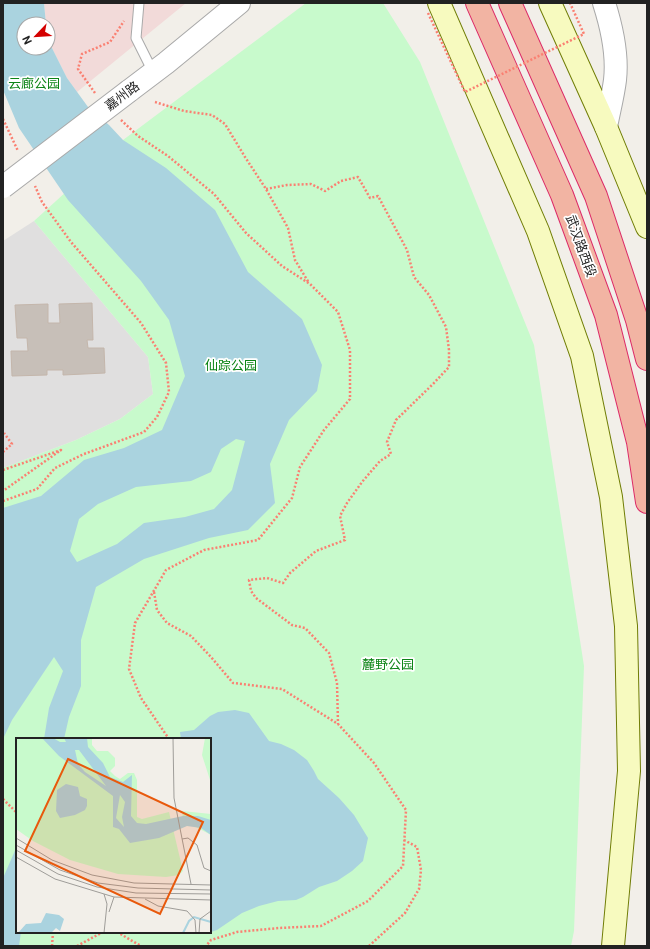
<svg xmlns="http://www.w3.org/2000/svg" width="650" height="949" font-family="Roboto,'Noto Sans SC',sans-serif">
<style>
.residential{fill:#e0dfdf}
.commercial{fill:#f2dad9}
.park{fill:#c8facc;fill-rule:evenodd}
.water{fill:#aad3df;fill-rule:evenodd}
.building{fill:#c7bfb8;stroke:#c4b6ab}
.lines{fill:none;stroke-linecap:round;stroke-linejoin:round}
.service-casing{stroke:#a9a9a9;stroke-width:11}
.tertiary-casing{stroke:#a9a9a9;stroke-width:24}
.secondary-casing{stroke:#707d05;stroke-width:24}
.trunk-casing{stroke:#dc2a67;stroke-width:24}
.path{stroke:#fa8072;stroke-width:2.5;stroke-dasharray:2 2;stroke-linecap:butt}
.service{stroke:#fff;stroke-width:9}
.tertiary{stroke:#fff;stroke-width:22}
.secondary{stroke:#f7fabf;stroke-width:22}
.trunk{stroke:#f2b4a3;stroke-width:22}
.tertiary-bridge-casing{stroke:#a9a9a9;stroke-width:24;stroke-linecap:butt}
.path-bridge{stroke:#fa8072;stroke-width:2.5;stroke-dasharray:2 2;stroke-linecap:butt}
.tertiary-bridge{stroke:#fff;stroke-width:22}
.labels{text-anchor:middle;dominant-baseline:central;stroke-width:3.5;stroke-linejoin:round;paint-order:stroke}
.park-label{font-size:13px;fill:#0c8416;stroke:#fff}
.street-label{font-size:13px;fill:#222;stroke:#fff}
.inset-river{fill:none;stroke:#aad3df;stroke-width:2}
.inset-road{fill:none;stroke:#9f9d99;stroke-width:1}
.view{fill:#e8590c;fill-opacity:0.15;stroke:#e8590c;stroke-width:2}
.inset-edge{fill:none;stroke:#222;stroke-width:2}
</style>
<rect width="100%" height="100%" fill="#f2efe9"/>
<path class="residential" d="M34 221 148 357 153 394 120 419 76 440 3 468V241Z"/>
<path class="commercial" d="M44 3H186L77 92 67 78 48 40V24H46Z"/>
<path class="park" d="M306 3H383L420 62 534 345 584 666 574 931 571 946H3V468L76 440 120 419 153 394 148 357 34 221 123 140ZM17 739H210V932H17Z"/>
<path class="water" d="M3 3H44L46 24H24V48H48V40L67 78 88 107 109 125 123 140 166 168 215 210 248 272 302 319 322 365 317 391 289 420 270 464 275 503 248 530 209 538 144 559 96 587 81 640V686L69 717 64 739H44L49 708 63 671 54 657 12 720 3 739V508L41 496 84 460 124 448 162 430 185 376 169 320 141 281 68 200 19 128 3 90ZM236 439 245 441 232 490 214 509 185 517 144 523 117 544 77 562 70 551 79 519 98 504 136 487 191 481 211 472 221 449Z
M235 710 249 713 269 741 281 744 294 750 307 760 314 771 318 779 339 798 354 815 368 838 363 861 352 871 337 881 319 887 303 897 296 900 278 901 259 906 242 913 217 930 208 933 205 932H210V739H181L180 732 194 730 210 716 218 712Z
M17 846V932H21L19 946H3V878Z"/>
<path class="building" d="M92 303 93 340H87L88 348H104L105 373 63 375V370H47V375L12 376 11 351H28L27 338H17L15 305 48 304V323H60L59 304Z"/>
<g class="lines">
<g class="service-casing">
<path id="service" d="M139 3 136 38 153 72"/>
</g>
<g class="tertiary-casing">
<path id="tertiary" d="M604 3C612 28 618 54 615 80 613 96 609 111 606 127
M129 91 166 63 239 3"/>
</g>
<g class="secondary-casing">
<path id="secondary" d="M439 3 538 231 582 356 611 497 626 626 629 771 613 946
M550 3 606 127 647 227"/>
</g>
<g class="trunk-casing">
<path id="trunk" d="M477 3 562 195 606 315 638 442 647 502
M510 3 596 196 637 320 647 359"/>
</g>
<path class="path" d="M95 93 78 69 82 54 110 42 124 21
M155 102 184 111 212 115 225 124 245 157 266 189 288 228 295 260 309 283
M3 119 18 151
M121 120 138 136 168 156 214 194 246 233 282 266 310 284 338 312 350 350V399L324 430 300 467 292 498 258 540 204 550 166 570 135 623 129 669 141 698 169 739
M266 189 287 185 311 184 325 191 341 181 358 177 370 198 378 196 407 250 414 277 429 295 446 327 449 350V367L433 384 396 420 387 442 391 454 380 461 362 482 347 503 340 516 345 540 316 551 290 573 283 583 267 578 249 580 251 591 256 598 292 625 305 628 329 653 337 683 338 724
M3 452 12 444 4 433
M3 470 61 450 3 491
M3 501 37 489 55 468 84 454 144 432 157 417 169 392 166 363 141 323 71 242 42 202 35 186
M154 592 157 610 167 623 191 636 211 657 233 683 282 689 338 724 374 763 406 810 403 866 368 901 321 926 279 928 237 932 211 940 206 946
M3 799 17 813
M117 932 141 946
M52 946 53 932
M77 946 103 932
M369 946 405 913 419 889 421 870 417 847 404 840"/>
<use href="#service" class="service"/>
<use href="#tertiary" class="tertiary"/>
<use href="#secondary" class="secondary"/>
<use href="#trunk" class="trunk"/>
<g class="tertiary-bridge-casing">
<path id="tertiary-bridge" d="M3 187 129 91"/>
</g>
<path class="path-bridge" d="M428 13 465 92 584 34 570 3"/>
<use href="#tertiary-bridge" class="tertiary-bridge"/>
</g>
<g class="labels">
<g class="park-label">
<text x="34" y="83">云廊公园</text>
<text x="231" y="365">仙踪公园</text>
<text x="388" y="664">麓野公园</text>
</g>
<g class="street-label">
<text transform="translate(122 96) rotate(-37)">嘉州路</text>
<text transform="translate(581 246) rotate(70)">武汉路西段</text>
</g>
</g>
<g transform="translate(16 738)">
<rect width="195" height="195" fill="#f2efe9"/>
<path d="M0 0H76V7L81 13H92L99 20V28L94 33 99 38 104 41 112 35H118L121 42V79L126 81 153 74 167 133 163 137 150 139 102 136 54 122 17 103 0 91ZM189 0H195V45L186 17ZM166 73 195 76V97L178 88H168Z" fill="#c8facc"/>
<path d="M26 0H37L44 4H50L48 0H71L72 9 87 25 94 39 107 44 116 37 115 78 121 85 130 86 167 78H182L195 82V97L185 90 171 88 143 100 114 105 103 91 97 89V58L43 18ZM59 12H63L90 48 69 34 62 26ZM104 57 109 64 106 79 108 89 100 80ZM50 46 62 49 64 58 71 61V68L69 72 59 77 44 80 40 73 41 52ZM30 175 43 177 48 181 44 193 40 190 35 195H2L10 186 25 185Z" fill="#aad3df" fill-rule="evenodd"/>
<path class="inset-river" d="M167 195 173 183 178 179 195 184"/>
<path class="inset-road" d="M157 0 158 60 175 146M0 100 36 122 76 137 118 145 195 147M166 101 172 100 181 107 188 130 195 133M0 107 44 132 82 145 122 150 195 152M0 112 42 136 81 149 120 155 195 156M0 119 39 141 98 159 195 162M129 161 142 168 171 173 179 182 180 195M93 174 98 159M88 195 91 166 88 156M183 195 184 181 195 173"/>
<path class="view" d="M52 21 187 84 144 176 9 113Z"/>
<rect width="195" height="195" class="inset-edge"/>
</g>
<rect width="650" height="949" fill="none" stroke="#222222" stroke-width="8"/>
<g transform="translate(36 36) rotate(245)"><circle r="19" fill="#ffffff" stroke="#a7a7a7"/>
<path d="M0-3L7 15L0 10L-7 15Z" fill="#d40000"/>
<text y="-6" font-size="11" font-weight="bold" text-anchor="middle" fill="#222222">N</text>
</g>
</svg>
